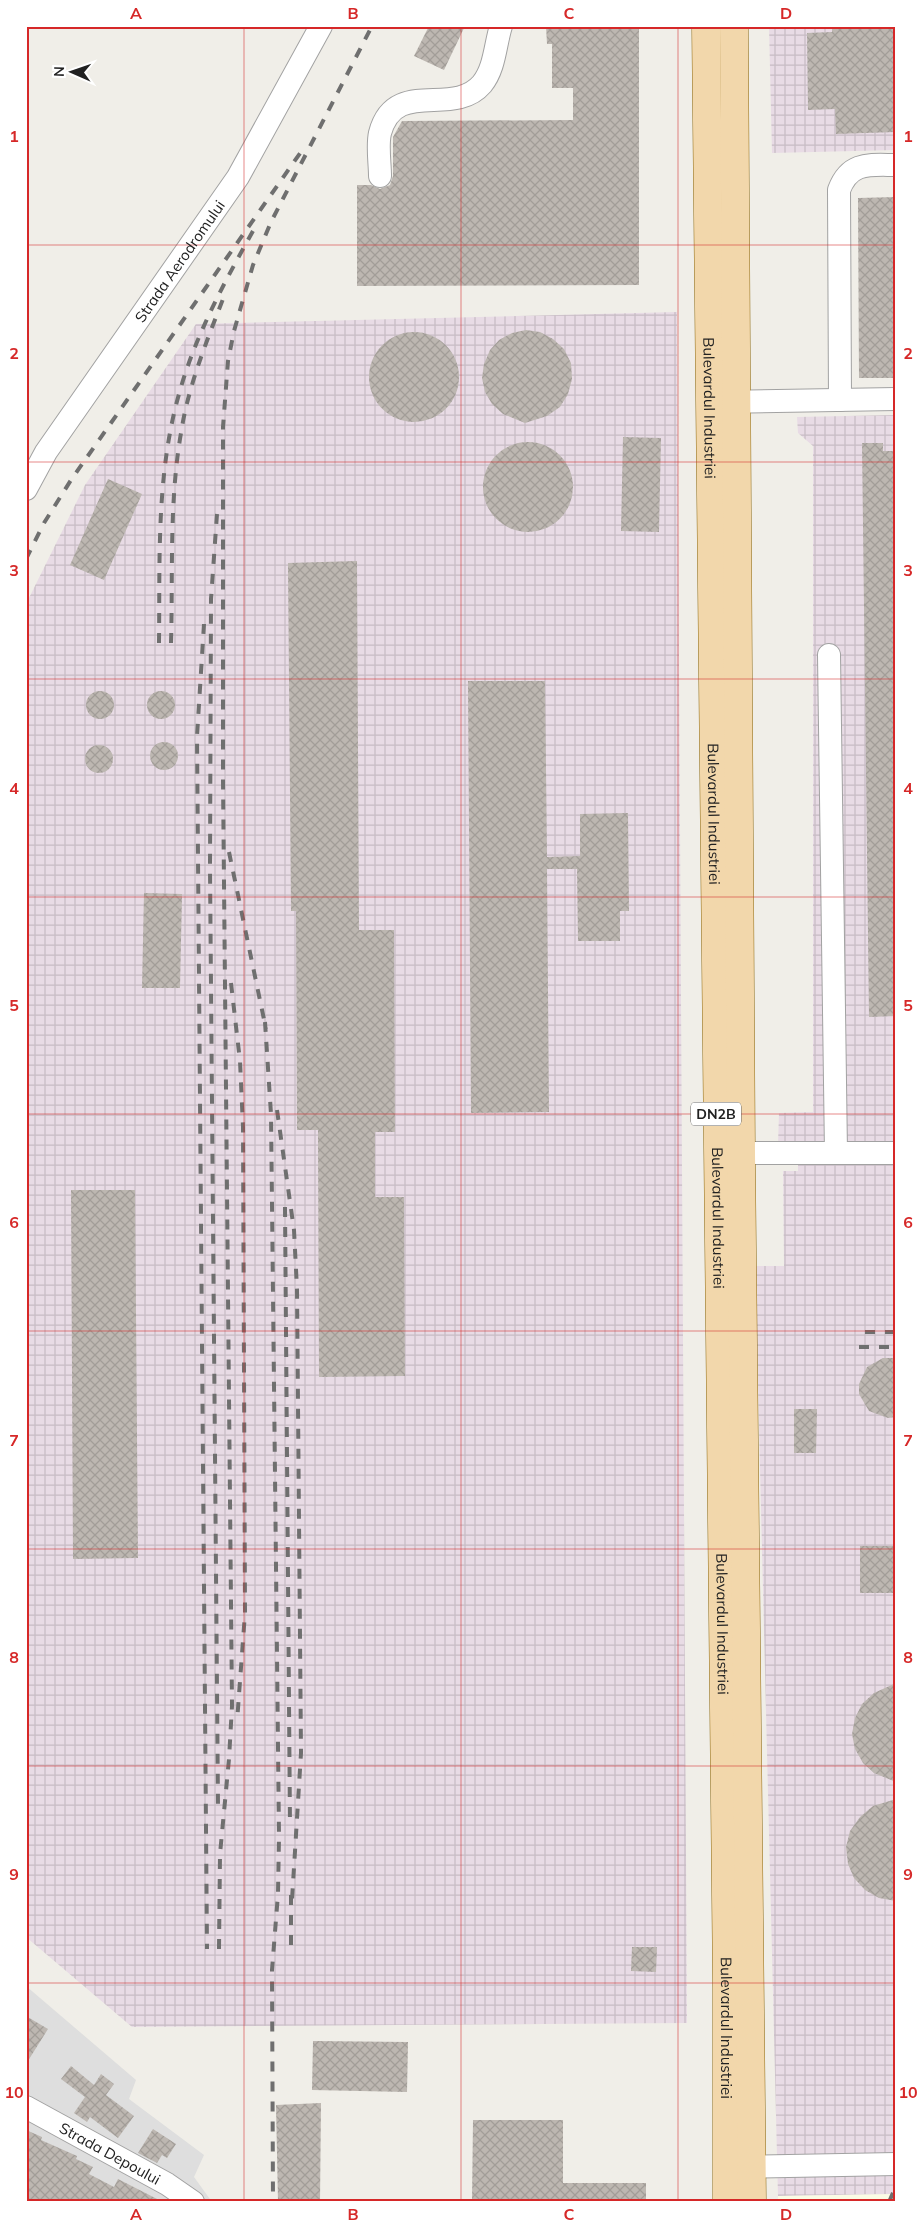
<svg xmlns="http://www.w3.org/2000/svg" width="922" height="2228" font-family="Mulish,sans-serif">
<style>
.residential{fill:#dedede}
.industrial{fill:url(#industrial-grid)}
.education{fill:#fbfce5}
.building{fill:url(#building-cross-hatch)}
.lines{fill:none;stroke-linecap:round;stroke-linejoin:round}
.minor-casing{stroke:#a2a2a2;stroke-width:24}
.major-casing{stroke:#8c6911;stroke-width:29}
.minor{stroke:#fff;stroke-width:22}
.major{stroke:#f2d7ab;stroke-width:28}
.rail{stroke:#6f6f6f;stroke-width:4;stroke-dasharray:10 10;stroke-linecap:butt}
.grid{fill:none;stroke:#d62828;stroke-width:1;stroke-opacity:0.55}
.labels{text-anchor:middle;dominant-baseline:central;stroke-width:4;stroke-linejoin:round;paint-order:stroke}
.shield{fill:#fff;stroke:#646464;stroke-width:1}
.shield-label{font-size:14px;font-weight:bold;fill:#212121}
.street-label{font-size:15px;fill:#212121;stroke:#fff}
.neatline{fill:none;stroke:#d62828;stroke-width:2}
.grid-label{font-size:16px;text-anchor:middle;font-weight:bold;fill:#d62828}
</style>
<defs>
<pattern id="industrial-grid" width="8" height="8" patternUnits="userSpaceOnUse" patternTransform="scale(1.25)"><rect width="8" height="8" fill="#e8dbe5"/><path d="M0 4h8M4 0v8" fill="none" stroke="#c7bcc4"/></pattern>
<pattern id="building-cross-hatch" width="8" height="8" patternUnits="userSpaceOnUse" patternTransform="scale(1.25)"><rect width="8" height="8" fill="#bdb7b1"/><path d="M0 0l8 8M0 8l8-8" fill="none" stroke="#a29d98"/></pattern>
</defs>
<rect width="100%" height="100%" fill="#f0eee8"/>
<path class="residential" d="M26 1986 136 2080 129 2099 204 2155 194 2177 212 2202H26Z"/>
<path class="industrial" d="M769 26H896V150L772 153Z
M677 312 687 2023 132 2027 26 1937V612L28 600 85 485 196 324Z
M896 415V2194L778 2196 755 1266H784L783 1171H798V1145H778L779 1113 813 1112V446L798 433 797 417Z"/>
<path class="education" d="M896 2194V2202H778V2196Z"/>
<path class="building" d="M429 26H465L444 70 414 56Z
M546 26H639V285L357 286V185H371L380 189 390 185 393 176V137L402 121 573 120V88H552V44H547Z
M832 26H894L896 132 836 134 835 109 808 110 807 33 832 32Z
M896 197V378H859L858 198Z
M526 330 540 332 553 339 564 349 571 363 572 379 568 394 560 407 547 416 525 423 503 414 492 404 485 392 482 378 484 364 490 350 499 340 512 333Z
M369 377a45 45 0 1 1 90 0a45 45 0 1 1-90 0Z
M623 437 661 438 659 532 621 531Z
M483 487a45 45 0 1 1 90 0a45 45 0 1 1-90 0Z
M862 443H883V451H896V1016L869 1017Z
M108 479 142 494 104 580 70 565Z
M357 561 359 930H394L395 1132H375V1197H404L405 1376 319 1377 318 1130H297L296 911H291L288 563Z
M468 681H545L547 857 580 856V814L628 813 629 911H620V941H578L577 869H547L549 1112 471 1113Z
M147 705a14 14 0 1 1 28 0a14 14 0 1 1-28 0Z
M86 705a14 14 0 1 1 28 0a14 14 0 1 1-28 0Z
M150 756a14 14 0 1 1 28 0a14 14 0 1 1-28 0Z
M85 759a14 14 0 1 1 28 0a14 14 0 1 1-28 0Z
M144 893 182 894 180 988H142Z
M71 1190H135L138 1558 73 1559Z
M883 1358H896V1417L888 1418 869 1411 859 1394V1384L867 1367Z
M794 1409H817L816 1453H794Z
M860 1546H896V1593H860Z
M896 1683V1782L874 1773 863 1763 855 1749 852 1734 855 1718 862 1704 874 1693Z
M896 1799V1901L879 1898 865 1890 854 1878 848 1864 846 1847 850 1831 860 1817 873 1806Z
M632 1947H657L656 1972 631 1971Z
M26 2016 48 2029 26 2064Z
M313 2041 408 2042 407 2092 312 2090Z
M71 2066 94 2085 101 2074 114 2084 106 2095 134 2116 118 2138 90 2117 87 2122 74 2113 85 2097 61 2079Z
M321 2103 320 2202H278L276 2105Z
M473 2120H563V2183H646V2202H472Z
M153 2129 176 2144 167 2158 162 2155 157 2163 138 2153Z
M26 2130 42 2137 41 2140 77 2156 76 2159 93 2167 89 2174 114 2187 118 2179 163 2202H26Z"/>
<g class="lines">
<g class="minor-casing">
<g id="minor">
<path d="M380 176C380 163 377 146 380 133 395 77 453 118 482 84 495 68 495 45 501 26"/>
<path d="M840 400 839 190C850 161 870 165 896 165"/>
<path d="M719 402 896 399"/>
<path id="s1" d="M26 489 46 452 238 177 321 26"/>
<path d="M829 655 836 1153"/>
<path d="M725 1153H896"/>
<path id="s2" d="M26 2107 167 2184 193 2202"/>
<path d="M735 2167 896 2164"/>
</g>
</g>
<g class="major-casing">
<g id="major">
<path id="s3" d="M706 26 727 1987V2202"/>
<path d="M734 26 741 1153 752 2202"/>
</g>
</g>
<use href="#minor" class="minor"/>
<use href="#major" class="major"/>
<path class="rail" d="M217 514 211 599 210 869 218 1806
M26 559 44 523 71 480 303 149
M204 624 197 736 207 1949
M159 643C160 560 156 475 179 394 195 336 224 283 253 231
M171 643C173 573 169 502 181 433 188 387 206 343 223 299
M229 852 266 1029
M231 983 240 1061 243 1127 245 1613 237 1722
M265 1022 271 1114 279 1837 278 1894 272 1970 273 2202
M277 1110 294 1230 297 1289 301 1753 292 1900
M285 1207 290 1827
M865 1332H896
M859 1347H896
M291 1895V1949
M219 1949 220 1854 229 1759 232 1706 223 780V427L228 361 234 331 253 265 271 222 372 26
M889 2202 896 2186"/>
</g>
<path class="grid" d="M244 26V2202M461 26V2202M678 26V2202M26 245H896M26 462H896M26 679H896M26 897H896M26 1114H896M26 1331H896M26 1549H896M26 1766H896M26 1983H896"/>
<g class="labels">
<rect class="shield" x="691" y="1102.5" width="50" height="23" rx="4"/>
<g class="shield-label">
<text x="716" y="1114">DN2B</text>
</g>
<g class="street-label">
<text stroke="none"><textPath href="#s1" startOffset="275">Strada Aerodromului</textPath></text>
<text stroke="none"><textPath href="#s3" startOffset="382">Bulevardul Industriei</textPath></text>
<text stroke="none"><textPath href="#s3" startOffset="788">Bulevardul Industriei</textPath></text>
<text stroke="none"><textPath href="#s3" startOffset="1192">Bulevardul Industriei</textPath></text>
<text stroke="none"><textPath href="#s3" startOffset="1598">Bulevardul Industriei</textPath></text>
<text stroke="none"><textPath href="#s3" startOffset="2002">Bulevardul Industriei</textPath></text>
<text stroke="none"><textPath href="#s2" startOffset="96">Strada Depoului</textPath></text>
</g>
</g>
<rect width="922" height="2228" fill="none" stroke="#ffffff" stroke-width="55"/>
<g transform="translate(72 72) rotate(272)" stroke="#ffffff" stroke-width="4" paint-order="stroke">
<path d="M0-4L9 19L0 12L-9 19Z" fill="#212121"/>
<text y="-8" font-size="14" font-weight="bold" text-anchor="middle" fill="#212121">N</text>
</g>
<rect x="28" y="28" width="866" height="2172" class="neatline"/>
<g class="grid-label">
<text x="136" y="19">A</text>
<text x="353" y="19">B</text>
<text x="569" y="19">C</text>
<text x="786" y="19">D</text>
<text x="14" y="142">1</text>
<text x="908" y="142">1</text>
<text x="14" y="359">2</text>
<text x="908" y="359">2</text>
<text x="14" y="576">3</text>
<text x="908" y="576">3</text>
<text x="14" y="794">4</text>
<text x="908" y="794">4</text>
<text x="14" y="1011">5</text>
<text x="908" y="1011">5</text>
<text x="14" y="1228">6</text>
<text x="908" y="1228">6</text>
<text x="14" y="1446">7</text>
<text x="908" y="1446">7</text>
<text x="14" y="1663">8</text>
<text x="908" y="1663">8</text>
<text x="14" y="1880">9</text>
<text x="908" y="1880">9</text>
<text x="14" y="2098">10</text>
<text x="908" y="2098">10</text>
<text x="136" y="2220">A</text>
<text x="353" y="2220">B</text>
<text x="569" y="2220">C</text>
<text x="786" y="2220">D</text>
</g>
</svg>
